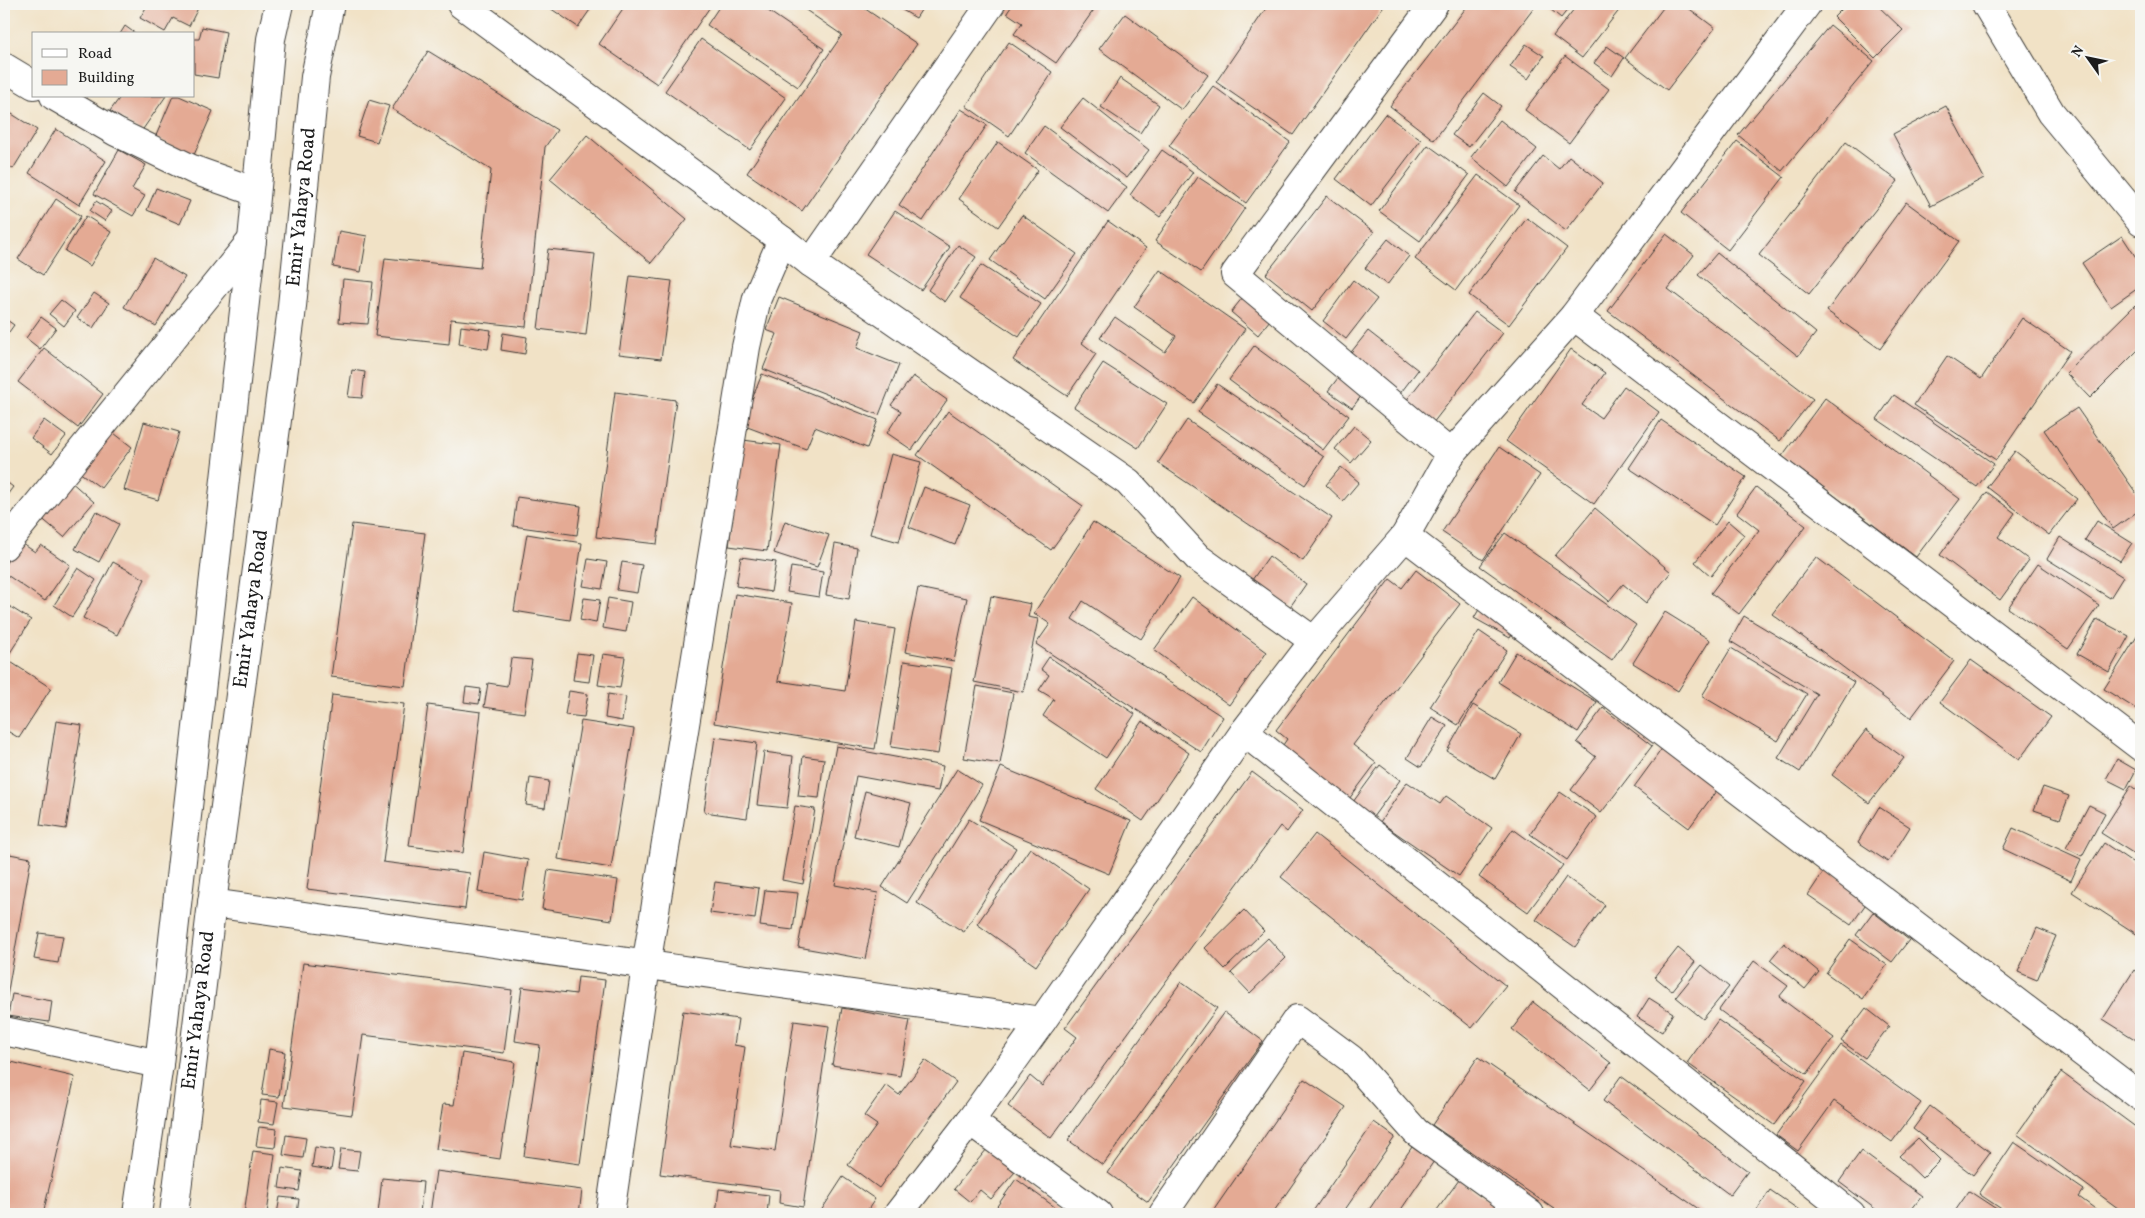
<svg xmlns="http://www.w3.org/2000/svg" width="2145" height="1218" font-family="Vollkorn,serif">
<style>
.building{fill:#e4aa94}
.lines{fill:none;stroke-linecap:round;stroke-linejoin:round}
.minor-casing{stroke:#3c3a36;stroke-width:30}
.minor{stroke:#fff;stroke-width:28}
.labels{text-anchor:middle;dominant-baseline:central;stroke-width:4;stroke-linejoin:round;paint-order:stroke}
.street-label{font-size:20px;fill:#1c1c1c;stroke:#f6f6f2}
</style>
<rect width="100%" height="100%" fill="#f6f6f2"/>
<filter id="ink" filterUnits="userSpaceOnUse"><feTurbulence type="fractalNoise" baseFrequency=".02" numOctaves="2"/><feDisplacementMap in="SourceGraphic" scale="10" xChannelSelector="R" yChannelSelector="G"/><feConvolveMatrix kernelMatrix="1 2 1 2 8 2 1 2 1" color-interpolation-filters="sRGB"/></filter>
<filter id="wash" filterUnits="userSpaceOnUse"><feTurbulence type="fractalNoise" baseFrequency=".0096" numOctaves="4" result="noise"/><feDisplacementMap in="SourceGraphic" scale="20" xChannelSelector="R" yChannelSelector="G"/><feGaussianBlur stdDeviation="1.12" result="paint"/><feColorMatrix in="noise" values="0 0 0 0 0 0 0 0 0 0 0 0 0 0 0 0 0 1.4 0 .05"/><feComposite in="paint" operator="in"/></filter>
<g filter="url(#wash)">
<rect width="100%" height="100%" fill="#f1e2c6"/>
<g id="blocks">
<path class="building" d="M148 4H200L189 26 173 18 165 32 140 18Z
M544 4H594L578 27Z
M626 4H712L657 84 599 44Z
M721 4H758L824 49 798 87 707 25Z
M797 4H858L917 44 802 211 747 173 842 35Z
M892 4H925L916 18Z
M1013 4H1098L1056 63 1014 34 1022 23 1007 13Z
M1269 4H1385L1293 135 1216 82Z
M1469 4H1537L1434 140 1390 106Z
M1554 4H1572L1561 18 1550 9Z
M1578 4H1624L1582 58 1553 36Z
M1666 4H1683L1715 28 1667 90 1625 58Z
M1847 4H1876L1903 30 1875 58 1834 17Z
M1125 14 1208 75 1182 110 1099 49Z
M1830 25 1874 61 1782 171 1738 135Z
M125 26 136 34H120Z
M202 27 226 32 218 78 194 74V39H199Z
M701 39 786 98 750 150 665 91Z
M1009 42 1052 72 1009 136 966 106Z
M1526 44 1544 56 1528 79 1510 67Z
M1607 46 1624 58 1612 76 1594 63Z
M428 51 557 130 545 147 526 327 451 319 449 344 375 336 385 258 480 268 491 170 392 109Z
M1565 56 1609 89 1569 143 1525 110Z
M1120 78 1159 105 1140 133 1101 107Z
M1213 86 1290 142 1246 203 1169 146Z
M1484 93 1501 106 1469 147 1452 135Z
M121 96H166L141 132 110 111Z
M173 96H179L213 111 194 155 155 138Z
M1083 98 1149 150 1127 178 1060 127Z
M369 100 389 106 377 142 357 136Z
M1946 106 1984 178 1931 206 1893 134Z
M4 109 37 130 13 169 4 163Z
M961 109 987 125 923 221 899 205Z
M1385 114 1421 140 1371 206 1336 179Z
M1500 120 1537 149 1508 187 1471 157Z
M1044 126 1127 187 1108 213 1025 153Z
M56 129 106 161 79 205 29 173Z
M587 135 687 219 651 263 550 179Z
M1737 141 1784 177 1728 250 1681 213Z
M998 142 1038 170 998 227 959 199Z
M1846 142 1898 181 1809 294 1759 255Z
M1428 145 1469 175 1420 241 1379 211Z
M119 150 146 165 132 189 145 196 133 216 94 194Z
M1162 150 1193 172 1160 217 1130 195Z
M1543 156 1559 169 1569 156 1603 183 1566 231 1515 192Z
M1478 175 1519 205 1456 290 1415 259Z
M1198 177 1245 208 1201 272 1155 241Z
M156 188 190 201 180 224 147 210Z
M1327 196 1374 232 1312 311 1266 274Z
M56 199 81 216 43 275 18 259Z
M96 201 112 211 105 221 90 211Z
M1906 202 1959 241 1880 349 1827 311Z
M895 211 950 247 921 290 866 254Z
M1022 215 1077 254 1045 299 990 260Z
M86 216 111 232 90 266 65 251Z
M1527 218 1567 248 1509 325 1469 295Z
M1108 221 1146 248 1082 343 1096 354 1067 396 1013 360Z
M339 231 367 236 361 272 333 267Z
M1666 234 1694 255 1668 289 1813 399 1780 441 1608 311Z
M2122 236 2141 265V286L2111 307 2082 263Z
M1388 239 1409 256 1387 285 1365 268Z
M958 245 976 257 945 302 928 290Z
M548 249 595 254 586 335 538 329Z
M1717 253 1816 333 1798 356 1698 275Z
M153 258 185 277 156 326 124 307Z
M981 265 1041 304 1019 337 960 298Z
M1160 270 1245 329 1194 403 1100 338 1115 317 1165 352 1176 336 1134 307Z
M630 276 672 281 661 359 619 354Z
M343 279 373 282 368 324 339 322Z
M1353 280 1377 299 1346 339 1323 321Z
M94 293 109 303 93 328 77 318Z
M779 297 863 331 857 348 899 365 879 415 763 369 777 334 766 330Z
M1243 297 1270 320 1258 335 1231 312Z
M61 300 75 311 64 326 49 314Z
M2135 305 2141 312V347L2090 398 2066 373Z
M1475 312 1503 333 1429 428 1402 406Z
M41 317 56 328 40 349 26 338Z
M4 318 14 325 4 339Z
M2022 318 2070 351 1996 460 1914 405 1947 356 1981 379Z
M461 326 491 330 488 349 459 344Z
M1368 331 1418 370 1399 395 1348 356Z
M503 333 527 337 525 354 501 350Z
M1254 346 1349 416 1323 450 1229 380Z
M44 348 103 394 78 428 18 382Z
M1571 349 1605 373 1582 405 1601 418 1624 386 1659 412 1594 504 1506 441Z
M1103 363 1167 404 1138 448 1074 407Z
M352 370 365 372 362 398 348 397Z
M762 374 878 420 867 448 815 427 806 449 742 425Z
M4 376H9L8 408H4Z
M913 376 947 400 912 450 887 433 901 411 891 405Z
M1338 378 1362 395 1352 408 1328 391Z
M1217 384 1324 457 1305 485 1198 412Z
M615 392 676 400 657 544 596 537Z
M1894 395 1994 464 1977 487 1877 419Z
M1825 398 1960 499 1916 557 1782 456Z
M2077 408 2141 500V509L2113 529 2044 430Z
M948 411 1083 506 1051 550 917 455Z
M44 420 66 436 52 454 31 438Z
M1187 420 1332 518 1303 561 1158 463Z
M1661 420 1746 477 1715 525 1629 468Z
M144 422 179 432 158 500 124 490Z
M1354 426 1371 440 1351 463 1335 449Z
M110 430 132 447 101 488 79 472Z
M743 440 781 445 767 551 729 546Z
M1499 447 1540 475 1483 560 1442 532Z
M2015 451 2077 499 2049 535 1987 487Z
M891 454 921 462 899 542 870 534Z
M1341 467 1359 482 1343 501 1326 485Z
M4 480 13 487 4 499Z
M69 480 94 502 64 537 39 516Z
M924 487 970 505 955 545 909 527Z
M1756 487 1806 526 1739 614 1711 593 1759 530 1737 513Z
M1987 492 2015 513 1998 537 2029 560 2000 600 1940 555Z
M517 497 581 506 577 535 513 526Z
M1595 508 1671 572 1646 603 1623 584 1609 601 1555 556Z
M96 511 119 524 99 562 75 549Z
M785 521 829 535 817 567 774 553Z
M1728 521 1744 535 1711 576 1695 562Z
M2097 521 2132 543 2120 561 2085 540Z
M1093 522 1180 578 1141 639 1083 601 1072 619 1223 717 1201 752 1036 644 1050 624 1034 613Z
M352 524 425 533 405 686 331 677Z
M1505 533 1636 625 1612 660 1480 566Z
M527 534 582 543 570 620 514 611Z
M2060 537 2123 577 2110 598 2047 559Z
M20 542 35 552 41 545 70 565 45 601 4 573V566Z
M835 544 857 548 849 599 826 595Z
M1269 556 1306 584 1290 607 1252 580Z
M741 557 776 562 771 592 736 586Z
M1816 557 1954 661 1911 718 1772 614Z
M588 559 607 562 602 589 583 586Z
M113 562 145 579 117 635 83 618Z
M622 562 642 565 637 593 617 590Z
M2038 564 2099 605 2068 649 2008 608Z
M791 567 823 572 819 597 787 592Z
M78 568 96 580 72 617 54 605Z
M1416 570 1460 604 1353 745 1376 763 1349 799 1281 748 1287 739 1276 730 1390 579 1402 588Z
M918 588 967 598 954 661 905 652Z
M735 594 792 603 778 681 845 691 856 622 895 629 875 749 714 723Z
M991 596 1031 604 1028 617 1038 619 1023 692 974 682Z
M1192 597 1267 652 1229 705 1154 650Z
M584 598 600 600 596 623 580 620Z
M608 598 631 602 626 632 603 628Z
M4 603 31 620 6 659 51 688 19 738 4 729Z
M1481 606 1517 626 1510 638 1474 618Z
M1665 612 1710 640 1678 691 1633 663Z
M1744 616 1854 682 1800 772 1778 758 1817 694 1730 641Z
M2097 619 2129 636 2109 672 2077 654Z
M2141 630V712L2104 689Z
M1479 631 1507 650 1458 725 1430 707Z
M1731 648 1807 694 1778 741 1702 696Z
M1516 652 1597 702 1578 732 1498 682Z
M577 653 593 655 589 682 573 680Z
M603 654 625 657 620 688 598 685Z
M1049 657 1135 714 1106 758 1043 716 1054 699 1039 690 1049 675 1041 669Z
M511 658 532 660 524 713 484 707 488 683 507 686Z
M1971 660 2051 717 2019 760 1940 702Z
M904 661 952 668 938 754 891 747Z
M977 686 1013 693 1000 764 964 758Z
M466 687 481 689 479 704 464 702Z
M569 691 588 694 584 717 565 715Z
M608 694 626 697 622 721 605 718Z
M332 695 404 704 383 862 470 873 465 909 307 889Z
M428 705 481 712 463 853 409 846Z
M1473 705 1521 734 1495 779 1447 751Z
M1603 708 1652 746 1601 813 1571 790 1596 757 1577 742Z
M1432 717 1447 726 1421 767 1407 758Z
M56 721 82 725 66 829 40 825Z
M581 721 634 729 611 868 558 859Z
M1142 721 1189 753 1143 821 1096 789Z
M1866 730 1904 758 1869 803 1832 775Z
M715 737 757 743 747 818 704 812Z
M836 746 943 766 938 791 856 776 835 885 878 893 865 959 798 947Z
M1664 746 1719 787 1689 828 1634 787Z
M764 752 793 756 787 808 757 805Z
M803 756 824 759 819 798 798 796Z
M2117 759 2136 770 2126 789 2106 779Z
M1380 765 1400 780 1373 817 1353 802Z
M1001 767 1131 821 1109 874 979 820Z
M957 769 982 785 907 903 882 887Z
M1252 772 1303 810 1287 832 1280 826 1051 1138 1008 1106 1030 1076 1042 1086 1077 1037 1065 1028Z
M530 778 549 781 545 808 526 805Z
M1407 782 1440 804 1446 796 1492 828 1459 876 1380 822Z
M2131 786 2141 793V858L2101 833Z
M2043 787 2069 796 2060 819 2034 810Z
M865 791 911 803 899 847 854 836Z
M1560 792 1597 817 1567 860 1530 834Z
M2089 805 2105 813 2082 856 2066 848Z
M795 806 815 809 803 884 782 880Z
M1879 807 1910 827 1888 862 1858 842Z
M969 819 1016 848 964 932 917 903Z
M2013 828 2081 859 2071 881 2003 849Z
M1513 829 1563 865 1528 912 1479 877Z
M1315 834 1506 986 1472 1028 1281 877Z
M2104 843 2141 868V937L2072 892Z
M1030 848 1089 889 1036 966 977 924Z
M484 852 528 860 522 900 478 892Z
M4 853 31 858 5 1008H4Z
M1826 868 1870 898 1851 925 1808 895Z
M548 870 618 880 612 920 542 909Z
M1566 877 1605 905 1575 947 1536 920Z
M715 882 759 888 755 919 710 913Z
M765 890 798 893 793 930 760 926Z
M1244 910 1264 931 1225 969 1205 948Z
M1873 912 1909 940 1892 962 1856 935Z
M2037 928 2056 936 2037 980 2018 972Z
M39 933 63 936 58 963 34 959Z
M1268 938 1286 958 1250 993 1231 973Z
M1850 939 1887 965 1863 999 1826 973Z
M1784 943 1819 972 1805 989 1770 960Z
M1678 948 1695 962 1672 991 1655 977Z
M1754 961 1788 986 1779 997 1834 1038 1807 1074 1719 1010Z
M303 963 512 990 504 1053 363 1035 352 1115 284 1106Z
M1702 965 1729 987 1703 1019 1676 997Z
M2134 970 2141 975V1043L2103 1019Z
M578 977 605 980 580 1164 524 1156 540 1045 515 1041 522 987 576 994Z
M1181 982 1217 1008 1103 1165 1068 1140Z
M12 994 52 1001 49 1022 8 1016Z
M1649 998 1673 1013 1662 1032 1637 1017Z
M1533 1002 1611 1063 1590 1090 1512 1029Z
M842 1008 910 1020 900 1076 832 1065Z
M1866 1008 1889 1026 1865 1058 1841 1041Z
M683 1011 738 1019 734 1045 745 1047 731 1145 775 1151 794 1021 829 1026 803 1207 779 1203 780 1190 660 1174Z
M1224 1012 1263 1041 1148 1202 1108 1173Z
M1718 1020 1806 1081 1774 1125 1687 1063Z
M1841 1045 1921 1103 1892 1142 1834 1101 1798 1151 1776 1135Z
M269 1049 285 1052 279 1097 262 1095Z
M462 1053 515 1062 500 1159 436 1149 443 1104 454 1105Z
M1478 1057 1706 1214H1561L1432 1125Z
M925 1060 956 1082 879 1188 848 1165 877 1125 864 1116 886 1085 899 1095Z
M7 1061 75 1077 43 1214H4V1075Z
M2061 1072 2141 1131V1214H2126L2017 1134Z
M1621 1076 1748 1171 1730 1195 1603 1101Z
M1304 1079 1346 1107 1272 1214H1211Z
M261 1100 278 1102 274 1124 258 1122Z
M1930 1106 1990 1152 1973 1175 1913 1129Z
M1374 1122 1395 1137 1342 1214H1311Z
M259 1127 277 1129 275 1148 256 1146Z
M286 1135 306 1138 303 1158 283 1155Z
M1918 1138 1940 1160 1922 1178 1899 1156Z
M2014 1142 2084 1190 2079 1197 2098 1211 2096 1214H2009L1979 1194Z
M315 1147 334 1150 331 1170 312 1167Z
M1412 1147 1434 1161 1398 1214H1366Z
M341 1149 360 1151 357 1171 338 1169Z
M987 1149 1015 1172 991 1199 980 1190 970 1202 954 1189Z
M253 1151 275 1154 267 1214H244Z
M1861 1151 1922 1196 1908 1214H1882L1839 1182Z
M282 1168 302 1171 299 1191 279 1188Z
M436 1171 582 1190 579 1214H430Z
M843 1177 875 1199 865 1214H819Z
M382 1178 423 1182 420 1214H378Z
M1016 1179 1059 1210 1056 1214H997L993 1212Z
M1459 1180 1501 1210 1498 1214H1434Z
M719 1189 769 1195 767 1214H716Z
M1770 1190 1805 1214H1757L1755 1213Z
M1969 1191 2004 1214H1953Z
M280 1197 299 1199 297 1214H277Z"/>
</g>
</g>
<g filter="url(#ink)">
<use href="#blocks" fill-opacity="0" stroke="#3c3a36" stroke-width="1"/>
<g class="lines">
<g class="minor-casing">
<g id="minor">
<path d="M461 4 782 240 811 263 1128 482 1198 558 1314 641"/>
<path d="M1434 4 1235 274 1451 454"/>
<path d="M1986 4 2051 113 2141 222"/>
<path d="M4 67 34 85"/>
<path d="M54 96 116 132 194 170 256 192"/>
<path d="M811 263 991 4"/>
<path d="M1574 316 2141 747"/>
<path d="M1405 536 2141 1097"/>
<path d="M4 546 252 240"/>
<path d="M1244 732 1851 1214"/>
<path d="M212 903 1042 1021"/>
<path d="M4 1031 159 1064"/>
<path d="M970 1121 1098 1214"/>
<path d="M137 1214 159 1064 252 240 271 39 279 4"/>
<path id="s1" d="M174 1214 212 903 291 316 315 77 330 4"/>
<path d="M610 1214 646 966 746 347 757 298 782 240"/>
<path d="M898 1214 970 1121 1042 1021 1244 732 1314 641 1405 536 1451 454 1574 316 1807 4"/>
<path d="M1163 1214 1297 1019 1351 1059 1416 1132 1530 1214"/>
</g>
</g>
<use href="#minor" class="minor"/>
</g>
</g>
<g class="labels">
<g class="street-label">
<text stroke="none"><textPath href="#s1" startOffset="1015">Emir Yahaya Road</textPath></text>
<text stroke="none"><textPath href="#s1" startOffset="610">Emir Yahaya Road</textPath></text>
<text stroke="none"><textPath href="#s1" startOffset="205">Emir Yahaya Road</textPath></text>
</g>
</g>
<rect width="2145" height="1218" fill="none" stroke="#f6f6f2" stroke-width="20"/>
<rect x="32" y="32" width="162" height="65" fill="#f6f6f2" stroke="#9f9f9c"/>
<rect x="42" y="49" width="25" height="8" fill="#ffffff" stroke="#9f9f9c"/>
<text x="78" y="58" font-size="15" fill="#1c1c1c">Road</text>
<rect x="42" y="70" width="25" height="15" fill="#e4aa94" stroke="#9f9f9c"/>
<text x="78" y="82" font-size="15" fill="#1c1c1c">Building</text>
<g transform="translate(2088 58) rotate(303)" stroke="#f6f6f2" stroke-width="4" paint-order="stroke">
<path d="M0-4L9 19L0 12L-9 19Z" fill="#1c1c1c"/>
<text y="-8" font-size="14" font-weight="bold" text-anchor="middle" fill="#1c1c1c">N</text>
</g>
</svg>
